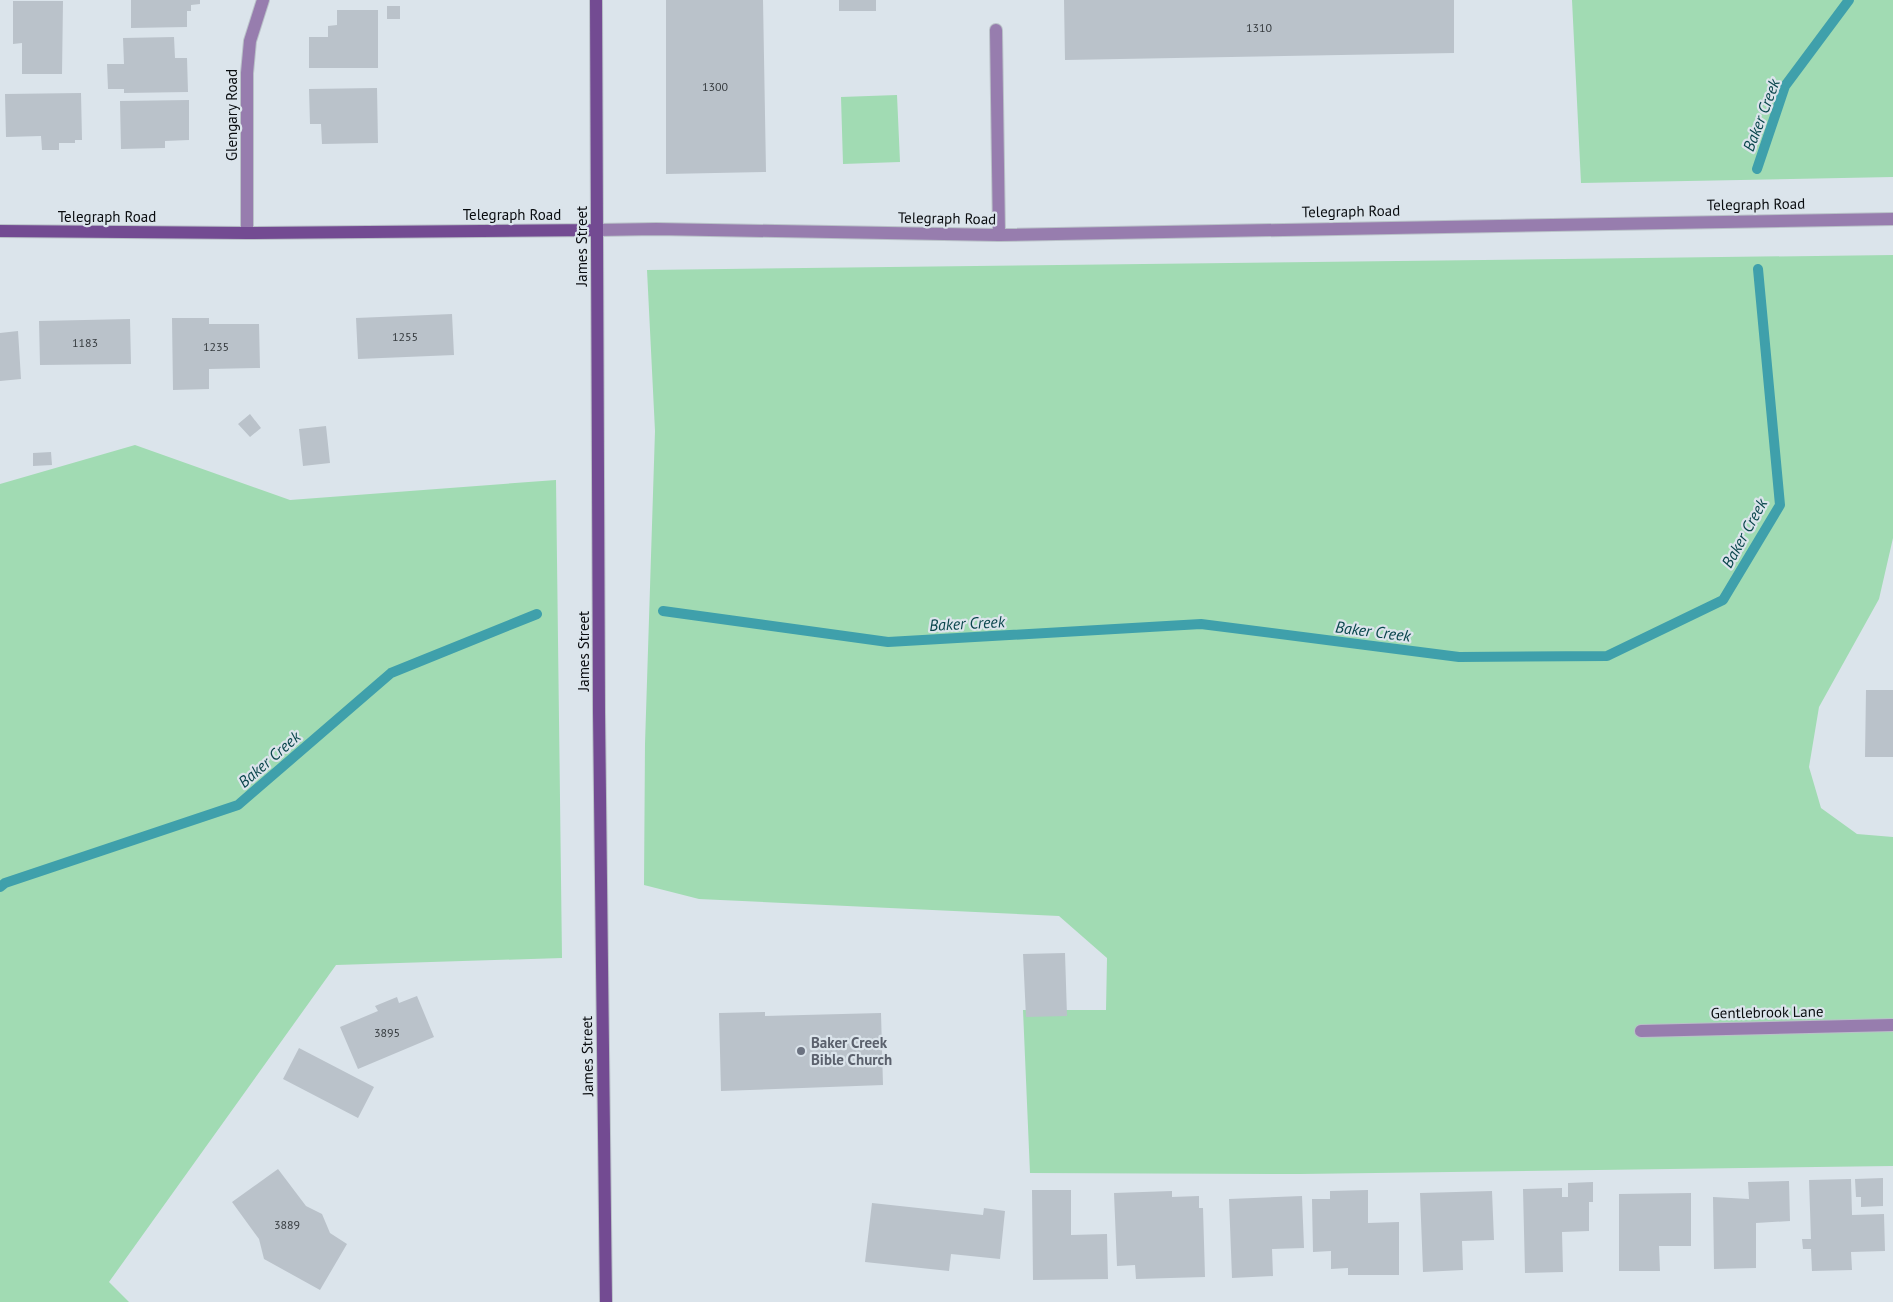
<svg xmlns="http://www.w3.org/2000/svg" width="1893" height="1302" font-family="'PT Sans',sans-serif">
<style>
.green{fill:#a1dbb3}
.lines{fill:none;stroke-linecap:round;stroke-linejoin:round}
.stream{stroke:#3fa0ab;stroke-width:10}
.building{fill:#bac2ca}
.lane-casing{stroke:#b9c1c8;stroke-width:14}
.street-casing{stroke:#b9c1c8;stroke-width:14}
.secondary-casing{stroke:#b9c1c8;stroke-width:14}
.lane{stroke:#977dae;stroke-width:12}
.street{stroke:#977dae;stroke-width:12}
.secondary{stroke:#734b92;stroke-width:12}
.worship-dot{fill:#6b7280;stroke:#dbe4eb;stroke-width:2}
.labels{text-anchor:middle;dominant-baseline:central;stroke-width:4.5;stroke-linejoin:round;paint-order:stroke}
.number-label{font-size:12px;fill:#353a3e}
.street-label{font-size:15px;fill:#090c0f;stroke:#dbe4eb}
.worship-label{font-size:15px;font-weight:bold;fill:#5b616d;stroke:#dbe4eb;text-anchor:start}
.water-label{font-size:16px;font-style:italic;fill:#0a454c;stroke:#dbe4eb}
</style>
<rect width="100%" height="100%" fill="#dbe4eb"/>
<path class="green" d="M1572 0H1893V177L1581 183Z
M897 95 900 162 843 164 841 97Z
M1893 255V538L1879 599 1819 707 1809 767 1821 808 1857 834 1893 837V1166L1300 1174 1030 1173 1023 1010H1106L1107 958 1059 916 699 899 644 885 645 744 655 431 647 270Z
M135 445 290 500 556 480 562 958 336 965 109 1282 129 1302H0V484Z"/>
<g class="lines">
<path class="stream" d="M1757 169 1785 86 1849 0
M663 611 888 642 1201 624 1459 657 1607 656 1723 600 1780 505 1758 269
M0 887 5 883 238 805 391 673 537 614"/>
</g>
<path class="building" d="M131 0H200V4L191 5V11H187V27L131 28Z
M666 0H763L766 172 666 174Z
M839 0H876V11H839Z
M1064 0H1454V53L1065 60Z
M13 1H63L62 74H22V43L13 44Z
M387 6H400V19H387Z
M337 10H378V68H309V37H328V26L337 25Z
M174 37 175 58H187L188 92 124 93V89H108L107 64H124L123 38Z
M377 88 378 143 322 144 321 124H310L309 89Z
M81 93 82 140H75V143H59V150H42L41 136 6 137 5 94Z
M189 100V140L165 141V148L121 149 120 101Z
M452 314 454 355 358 359 356 318Z
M172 318H209V324H259L260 368 209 369V389L173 390Z
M130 319 131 364 40 365 39 321Z
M18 331 21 379 0 381V333Z
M250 414 261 428 250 437 238 424Z
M326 426 330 463 303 466 299 429Z
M51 452 52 465 33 466V453Z
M1866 690H1893V757H1865Z
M1065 953 1067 1016 1026 1017 1023 954Z
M417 996 434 1037 358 1069 340 1027 378 1011 375 1006 397 997 399 1003Z
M765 1012V1016L881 1013 883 1085 721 1091 719 1013Z
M299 1048 374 1087 358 1118 283 1079Z
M278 1169 306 1206 322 1214 330 1233 347 1244 320 1290 264 1259 259 1239 232 1202Z
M1883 1178V1206L1861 1207V1197H1856L1855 1179Z
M1851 1179 1852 1215 1884 1214 1885 1251 1851 1252 1852 1270 1812 1271 1811 1249H1803L1802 1239H1811L1809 1180Z
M1789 1181 1790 1221 1756 1223V1268L1714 1269 1713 1197 1749 1199 1748 1182Z
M1593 1182V1202H1589V1231L1562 1232 1563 1272 1525 1273 1523 1189 1562 1188V1197H1568V1183Z
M1032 1190H1071V1235L1107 1234 1108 1279 1033 1280Z
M1368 1190V1223L1399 1222V1275H1348V1268L1331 1269V1251L1313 1252 1312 1199H1330V1191Z
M1172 1191V1197L1199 1196V1208H1203L1205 1277 1136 1279 1135 1265 1117 1266 1114 1193Z
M1492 1191 1494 1240 1462 1241 1463 1270 1423 1272 1420 1193Z
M1691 1193V1246H1659L1660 1271H1619V1194Z
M1302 1196 1304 1248 1272 1249 1273 1276 1232 1278 1229 1199Z
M872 1203 983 1215 984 1208 1005 1211 1000 1259 951 1254 949 1271 865 1262Z"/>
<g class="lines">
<g class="lane-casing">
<path id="lane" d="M996 30 999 235"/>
</g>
<g class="street-casing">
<path id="street" d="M597 230 656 229 999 235 1893 219
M247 233V73L250 41 263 0
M1641 1031 1893 1025"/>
</g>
<g class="secondary-casing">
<path id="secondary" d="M596 0 599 712 606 1302
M0 231 247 233 597 230"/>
</g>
<use href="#lane" class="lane"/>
<use href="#street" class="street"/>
<use href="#secondary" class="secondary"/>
</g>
<circle class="worship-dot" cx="801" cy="1051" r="5"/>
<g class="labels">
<g class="number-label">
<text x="1259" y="27">1310</text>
<text x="715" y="86">1300</text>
<text x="405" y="336">1255</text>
<text x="85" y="342">1183</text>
<text x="216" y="346">1235</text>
<text x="387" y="1032">3895</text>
<text x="287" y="1224">3889</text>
</g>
<g class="street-label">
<text transform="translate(231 115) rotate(-90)">Glengary Road</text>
<text transform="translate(1756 204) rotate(-1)">Telegraph Road</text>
<text transform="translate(1351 211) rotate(-1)">Telegraph Road</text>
<text x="512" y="214">Telegraph Road</text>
<text x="107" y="216">Telegraph Road</text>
<text transform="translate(947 218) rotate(1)">Telegraph Road</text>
<text transform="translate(581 246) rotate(-90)">James Street</text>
<text transform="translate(583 651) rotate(-90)">James Street</text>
<text transform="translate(1767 1012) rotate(-1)">Gentlebrook Lane</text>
<text transform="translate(587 1056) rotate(-91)">James Street</text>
</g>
<g class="worship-label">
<text x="811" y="1042">Baker Creek<tspan x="811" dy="17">Bible Church</tspan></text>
</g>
<g class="water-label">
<text transform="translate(1761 115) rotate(-69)">Baker Creek</text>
<text transform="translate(1744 533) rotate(-61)">Baker Creek</text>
<text transform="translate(967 623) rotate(-3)">Baker Creek</text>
<text transform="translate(1373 631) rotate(7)">Baker Creek</text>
<text transform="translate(269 759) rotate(-41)">Baker Creek</text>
</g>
</g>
</svg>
